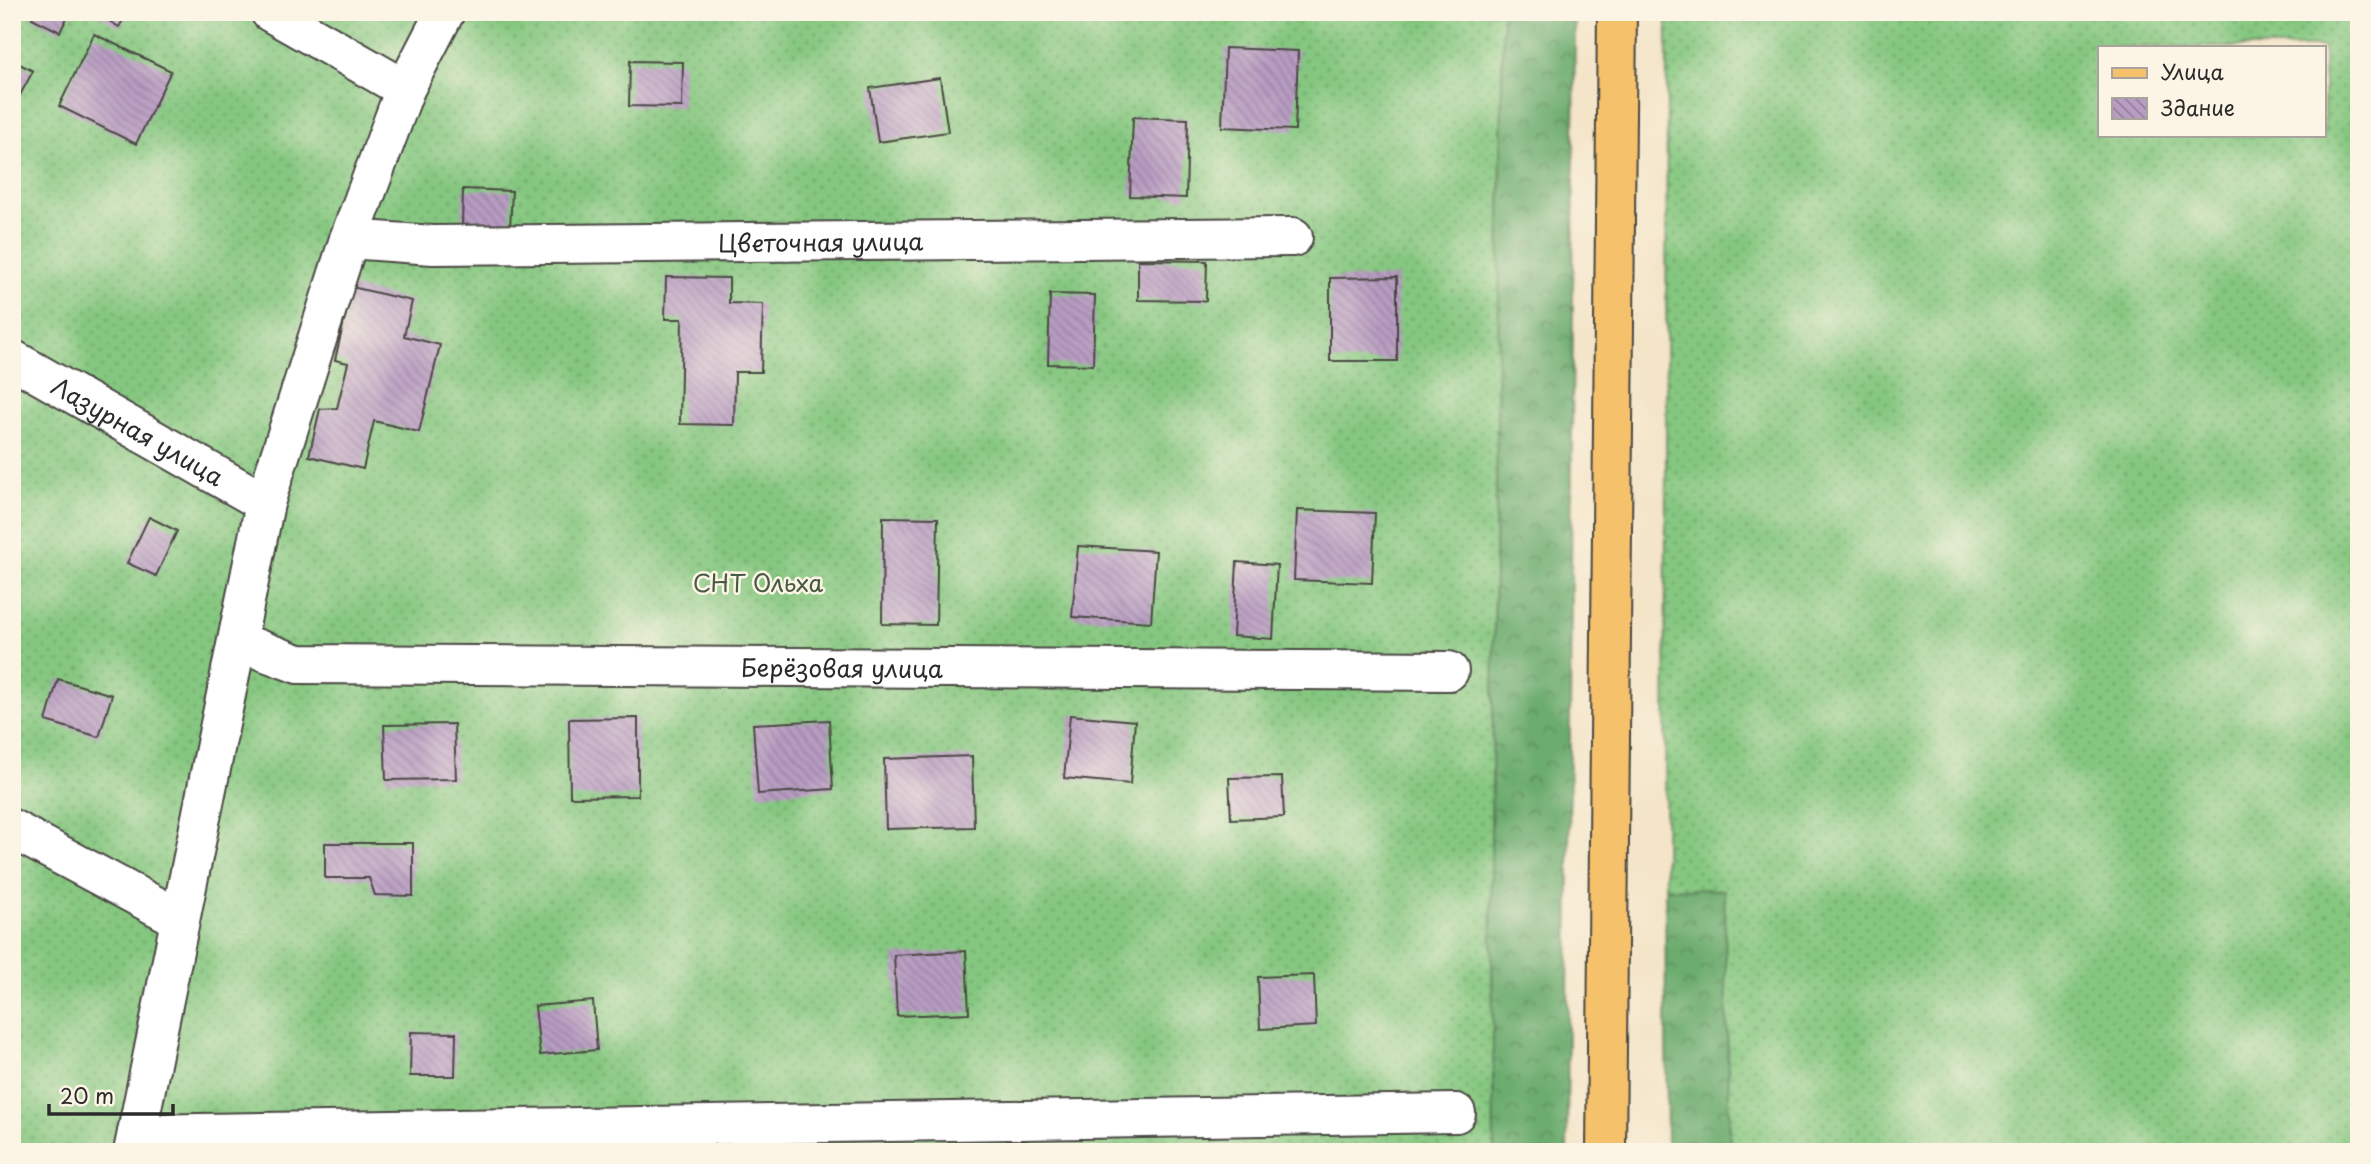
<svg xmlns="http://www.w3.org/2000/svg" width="2371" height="1164" font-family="'Playpen Sans',sans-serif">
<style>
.grass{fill:url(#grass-dots);stroke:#587956;stroke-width:2;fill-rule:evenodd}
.forest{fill:url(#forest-crowns);stroke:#4c6c4c;stroke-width:2}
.building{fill:url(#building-back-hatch)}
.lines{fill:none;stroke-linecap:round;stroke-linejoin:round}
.minor-casing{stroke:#494743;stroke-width:42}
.major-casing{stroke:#494743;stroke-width:42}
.minor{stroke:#fff;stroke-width:38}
.major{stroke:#f5c16b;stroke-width:38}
.labels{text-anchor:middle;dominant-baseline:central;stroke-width:5;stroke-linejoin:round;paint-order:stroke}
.street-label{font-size:24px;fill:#2b2b2b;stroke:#fcf5e5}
.park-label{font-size:24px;fill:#465a44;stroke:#fcf5e5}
</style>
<defs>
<pattern id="grass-dots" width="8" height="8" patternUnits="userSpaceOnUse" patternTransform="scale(1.75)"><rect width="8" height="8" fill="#85c780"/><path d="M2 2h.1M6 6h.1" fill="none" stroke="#6da269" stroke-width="1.8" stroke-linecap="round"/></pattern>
<pattern id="forest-crowns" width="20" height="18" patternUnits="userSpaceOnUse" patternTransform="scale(1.75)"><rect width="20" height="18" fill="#6cac6e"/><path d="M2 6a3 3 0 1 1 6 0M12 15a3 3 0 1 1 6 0" fill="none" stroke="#598c5b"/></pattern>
<pattern id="building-back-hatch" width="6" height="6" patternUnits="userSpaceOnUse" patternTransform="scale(1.75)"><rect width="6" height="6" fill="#b89cc2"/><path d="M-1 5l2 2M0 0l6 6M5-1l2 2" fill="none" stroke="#967f9e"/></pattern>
</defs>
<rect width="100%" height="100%" fill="#fcf5e5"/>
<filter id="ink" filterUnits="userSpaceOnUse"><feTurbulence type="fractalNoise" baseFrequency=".0143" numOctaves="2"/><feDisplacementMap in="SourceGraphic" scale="14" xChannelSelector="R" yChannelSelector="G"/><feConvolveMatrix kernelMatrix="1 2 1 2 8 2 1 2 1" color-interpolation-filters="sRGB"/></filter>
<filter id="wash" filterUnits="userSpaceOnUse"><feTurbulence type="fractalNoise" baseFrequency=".00686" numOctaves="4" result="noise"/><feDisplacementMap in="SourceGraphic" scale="28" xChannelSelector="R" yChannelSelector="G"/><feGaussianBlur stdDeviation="1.57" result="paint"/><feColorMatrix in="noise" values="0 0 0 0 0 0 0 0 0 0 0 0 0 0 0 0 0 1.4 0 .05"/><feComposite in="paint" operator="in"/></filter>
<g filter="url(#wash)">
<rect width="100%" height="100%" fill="#f4e5c9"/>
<path class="grass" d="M12 12H1503L1491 845 1494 1152H12Z
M1667 12H2359V1152H1730L1724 891 1665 888ZM2100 47H2324V135H2100Z"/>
<path class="forest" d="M1503 12H1575L1567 1152H1494L1491 845Z
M1665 888 1724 890 1730 1152H1667Z"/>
<g id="blocks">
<path class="building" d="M35 12H70L60 32 32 18Z
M94 12H128L119 27Z
M94 34 171 71 136 144 59 106Z
M1225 48 1298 51 1295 130 1222 127Z
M12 60 33 71 12 110Z
M630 61 683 62 682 107 629 106Z
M940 78 948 132 878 142 870 88Z
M1133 117 1188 119 1186 198 1130 196Z
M463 189 512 191 510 228 462 226Z
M1138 260 1207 261 1206 301 1138 300Z
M666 277 729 278V303L763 304 761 372H735L734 425 680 424 682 319H665Z
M1397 277V361H1330V278Z
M352 287 412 301 404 336 440 345 419 432 374 421 363 469 309 456 320 409 337 408 348 363 335 360Z
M1050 294 1095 295 1093 365 1048 364Z
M1297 510 1375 513 1372 583 1294 580Z
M149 517 177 531 156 576 127 563Z
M883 517 938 518 936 625 882 624Z
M1078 546 1156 551 1151 622 1072 617Z
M1237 562 1277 565 1273 639 1233 636Z
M58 679 112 695 99 737 46 721Z
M1070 715 1135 721 1130 784 1064 778Z
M638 718V796L570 797 569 719Z
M829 720 833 789 758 794 753 724Z
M454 724 456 779 386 780 384 725Z
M972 756 974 827 886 829 884 759Z
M1282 777 1284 817 1231 819 1229 778Z
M325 843H413V896L375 895 369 878H325Z
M966 951 969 1013 897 1016 894 955Z
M1314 975 1316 1026 1260 1029 1258 977Z
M593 1001 597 1050 540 1055 535 1006Z
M411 1032 456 1033 455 1076H410Z
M606 1142V1152H551V1148Z"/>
</g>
</g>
<g filter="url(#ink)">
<use href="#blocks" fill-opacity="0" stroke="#494743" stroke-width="2"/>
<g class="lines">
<g class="minor-casing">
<g id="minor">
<path d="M270 12 405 89"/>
<path id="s1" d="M349 239 433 245 1293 237"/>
<path id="s2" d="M12 359 265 503"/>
<path id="s3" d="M239 642 298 664 1449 671"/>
<path d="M12 829 180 919"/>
<path d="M137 1134 1456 1113"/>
<path d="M133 1152 265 503 349 239 405 89 445 12"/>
</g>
</g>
<g class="major-casing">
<path id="major" d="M1606 1152 1617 12"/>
</g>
<use href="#minor" class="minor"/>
<use href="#major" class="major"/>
</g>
</g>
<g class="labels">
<g class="street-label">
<text stroke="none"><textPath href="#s1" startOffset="472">Цветочная улица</textPath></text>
<text stroke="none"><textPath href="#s2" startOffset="145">Лазурная улица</textPath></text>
<text stroke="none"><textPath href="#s3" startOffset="607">Берёзовая улица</textPath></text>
</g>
<g class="park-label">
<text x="758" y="582">СНТ Ольха</text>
</g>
</g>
<rect width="2371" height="1164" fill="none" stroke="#fcf5e5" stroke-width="42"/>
<rect x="2098" y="46" width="228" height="91" fill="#fcf5e5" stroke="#a8a49b" stroke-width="2"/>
<rect x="2112" y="68" width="35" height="10" fill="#f5c16b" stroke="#a8a49b" stroke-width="2"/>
<text x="2161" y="80" font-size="21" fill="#2b2b2b">Улица</text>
<rect x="2112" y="98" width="35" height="21" fill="url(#building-back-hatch)" stroke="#a8a49b" stroke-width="2"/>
<text x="2161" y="116" font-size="21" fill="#2b2b2b">Здание</text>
<path d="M49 1104v10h124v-10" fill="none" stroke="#2b2b2b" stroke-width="3.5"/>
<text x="60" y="1104" font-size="21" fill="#2b2b2b" stroke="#fcf5e5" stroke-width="5" paint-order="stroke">20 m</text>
</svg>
